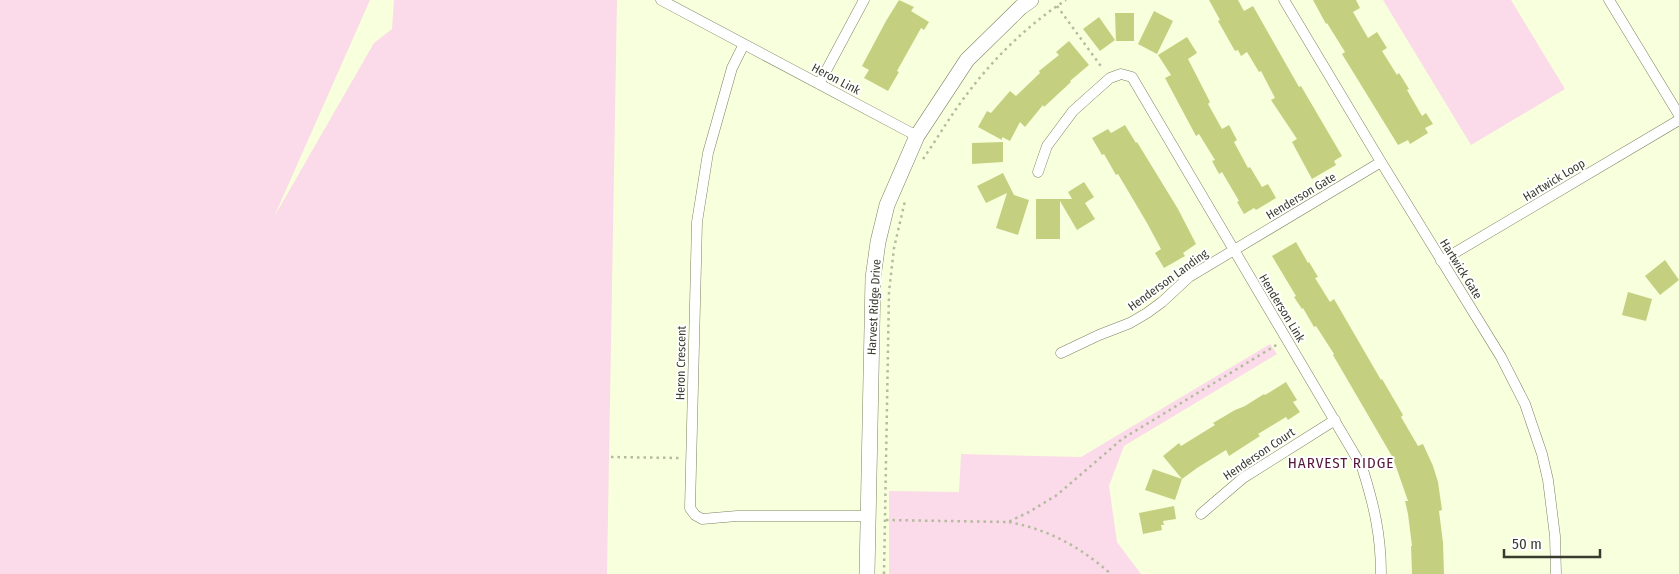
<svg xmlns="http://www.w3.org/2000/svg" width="1679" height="574" font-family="'Fira Sans Condensed',sans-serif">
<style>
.green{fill:#fbdbe9}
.building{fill:#c4d080}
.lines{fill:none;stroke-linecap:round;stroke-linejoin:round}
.street-casing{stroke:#7d8264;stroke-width:11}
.secondary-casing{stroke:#7d8264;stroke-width:16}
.path{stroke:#b5bb9f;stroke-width:2.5;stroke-dasharray:2.5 4;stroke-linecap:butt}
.street{stroke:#fff;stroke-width:10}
.secondary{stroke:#fff;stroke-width:15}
.labels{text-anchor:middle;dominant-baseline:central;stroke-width:4;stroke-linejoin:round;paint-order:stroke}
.street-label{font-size:12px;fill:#393b2e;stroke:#fff}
.quarter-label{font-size:15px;letter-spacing:1px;fill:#55173a;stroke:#fff}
</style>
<rect width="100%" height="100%" fill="#f8ffdc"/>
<path class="green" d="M0 0H370L274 217 374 43 392 29 394 0H617L607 574H0Z
M1383 0H1511L1565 89 1471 145Z
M1270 344 1277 354 1124 446 1109 486 1117 542 1141 574H889V491L959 492 961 454 1081 457Z"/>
<path class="building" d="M899 0 914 7 911 11 929 22 924 30 921 28 897 71 899 72 888 91 864 78 869 70 862 66 886 21Z
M1209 0H1238L1244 11 1253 6 1299 87 1301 86 1342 156 1334 161 1336 165 1312 179 1292 142 1297 139 1271 100 1275 98 1261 71 1259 72 1247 52 1241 56 1238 50 1235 51 1218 21 1220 20Z
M1313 0H1356L1360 8 1353 12 1368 38 1377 32 1387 48 1382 51 1397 75 1399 73 1409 89 1407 90 1422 116 1426 113 1433 124 1425 128 1428 133 1410 144 1408 140 1398 145 1342 54 1345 52 1327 23 1326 24Z
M1154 11 1173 21 1157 54 1138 44Z
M1115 13H1134V41H1116Z
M1099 17 1115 40 1100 51 1083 29Z
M1187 37 1197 53 1188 59 1210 102 1208 104 1222 129 1229 125 1237 140 1234 142 1248 168 1250 167 1262 187 1268 184 1276 198 1256 210 1254 208 1244 214 1237 202 1239 201 1222 172 1219 174 1212 161 1215 160 1199 134 1196 136 1165 78 1171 75 1158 55Z
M1069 41 1089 65 1070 81 1071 82 1044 107 1043 105 1025 127 1020 122 1010 141 1002 137V140L978 127 987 111 991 113 1010 91 1016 96 1040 73 1039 71 1059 55 1056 52Z
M1125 125 1136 143 1137 142 1178 209 1196 244 1183 253 1185 256 1164 268 1155 253 1161 249 1147 223 1118 174 1116 175 1104 154 1102 155 1092 138 1108 129 1111 133Z
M1003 142V162L972 164V143Z
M1003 173 1014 195 1029 200 1018 235 996 228 1007 193 986 203 977 186Z
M1084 182 1094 197 1085 203 1095 219 1077 230 1060 201V239H1036V199H1072L1068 192Z
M1296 242 1308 263 1309 262 1318 277 1315 278 1330 302 1334 299 1381 380 1382 379 1403 415 1401 417 1418 446 1423 444 1433 466 1438 482 1442 510 1439 511 1443 543 1444 574H1412L1411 546H1412L1408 514 1405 501H1408L1393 458 1333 355 1334 354 1316 326 1314 327 1303 308 1302 309 1294 297 1296 296 1272 256Z
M1665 260 1679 280 1660 295 1645 276Z
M1628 292 1652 299 1646 321 1622 315Z
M1286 382 1297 400 1293 402 1300 412 1288 420 1286 417 1258 434 1260 436 1229 456 1226 450 1197 468 1182 479 1163 456 1179 443 1181 446 1215 425 1213 423 1235 410 1245 406 1264 394 1265 395Z
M1153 469 1182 479 1175 500 1145 490Z
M1174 506 1176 519 1163 521 1164 525H1161L1162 530 1143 534 1139 513Z"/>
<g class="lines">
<g class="street-casing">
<path id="street" d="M661 0 917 136
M1284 0 1381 162 1501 357 1525 404 1542 454 1548 480 1555 536 1556 574
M1609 0 1679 115
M744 44 732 68 708 153 697 222 690 508 695 515 702 519 737 516H867
M819 84 864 0
M1038 172 1047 146 1073 111 1110 78 1121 74 1132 77 1362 467C1374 505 1381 535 1381 574
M1441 261 1679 120
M1061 353 1099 335 1130 323 1147 313 1162 302 1189 277 1381 162
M1201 514 1243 478 1335 420"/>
</g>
<g class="secondary-casing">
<path id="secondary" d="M867 574 873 278 878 242 887 205 917 136 967 60 1021 7 1031 0"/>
</g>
<path class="path" d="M1057 6 1103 69
M923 159C937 139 949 118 964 98 992 60 1026 26 1066 0
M611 457 680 458
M886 520 1008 522 1029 512 1057 495 1122 439 1278 344
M1009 522C1050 530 1080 547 1111 574
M884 574 889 292 894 248 905 201"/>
<use href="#street" class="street"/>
<use href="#secondary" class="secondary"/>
</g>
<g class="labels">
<g class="street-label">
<text transform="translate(836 79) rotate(28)">Heron Link</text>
<text transform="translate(1554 180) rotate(-31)">Hartwick Loop</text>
<text transform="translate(1301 196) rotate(-31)">Henderson Gate</text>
<text transform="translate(1461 269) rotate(58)">Hartwick Gate</text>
<text transform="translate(1168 280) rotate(-36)">Henderson Landing</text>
<text transform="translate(874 307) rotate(-87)">Harvest Ridge Drive</text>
<text transform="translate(1282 308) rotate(59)">Henderson Link</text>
<text transform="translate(681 363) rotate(-89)">Heron Crescent</text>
<text transform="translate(1259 454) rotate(-34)">Henderson Court</text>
</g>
<g class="quarter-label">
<text x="1341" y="463">HARVEST RIDGE</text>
</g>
</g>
<path d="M1504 549v8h96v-8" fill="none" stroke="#393b2e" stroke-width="2.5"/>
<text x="1512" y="549" font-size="15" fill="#393b2e" stroke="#ffffff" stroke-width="4" paint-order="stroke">50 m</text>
</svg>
